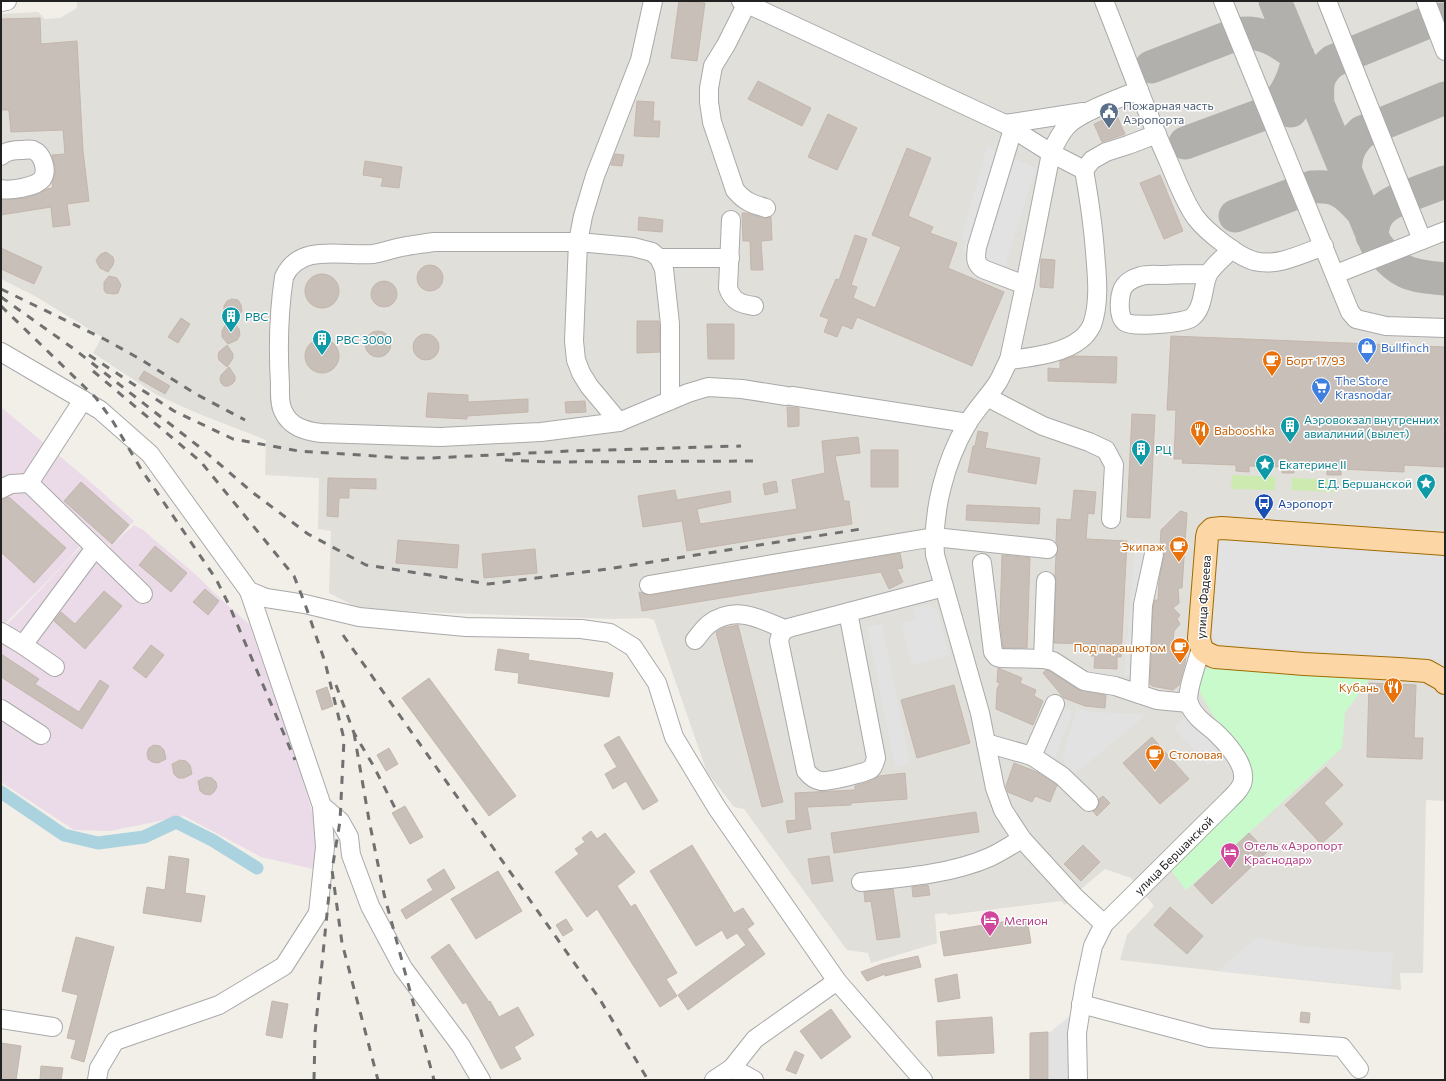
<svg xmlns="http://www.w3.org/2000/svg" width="1446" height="1081" font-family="Commissioner,sans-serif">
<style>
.industrial{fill:#ebdbe8}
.airport{fill:#e1dfda}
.grass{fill:#cdebb0}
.park{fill:#c8facc}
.parking{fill:#e2e2e2}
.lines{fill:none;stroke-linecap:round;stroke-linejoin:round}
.canal{stroke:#aad3df;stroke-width:13}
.taxiway{stroke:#b1b0ac;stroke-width:33}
.building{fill:#c7bfb8;stroke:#c4b6ab}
.minor-casing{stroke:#a9a9a9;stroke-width:20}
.major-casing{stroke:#a06b00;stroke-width:24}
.minor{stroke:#fff;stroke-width:18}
.major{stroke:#fcd6a4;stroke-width:22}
.rail{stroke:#707070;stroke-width:3;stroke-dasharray:8 8;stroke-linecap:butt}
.labels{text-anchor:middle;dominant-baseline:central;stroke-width:3;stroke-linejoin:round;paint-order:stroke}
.service-label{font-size:12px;fill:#4e5e75;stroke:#fff;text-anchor:start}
.culture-label{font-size:12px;fill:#0d838f;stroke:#fff;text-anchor:start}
.shop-label{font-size:12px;fill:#366cbe;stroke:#fff;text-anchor:start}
.food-label{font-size:12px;fill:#c56008;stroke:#fff;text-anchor:start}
.transit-label{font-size:12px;fill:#164399;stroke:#fff;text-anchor:start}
.street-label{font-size:12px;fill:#222;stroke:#fff}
.hotel-label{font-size:12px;fill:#b23c85;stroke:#fff;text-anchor:start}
</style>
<rect width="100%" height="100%" fill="#f2efe9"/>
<path class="industrial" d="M1 407 94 485 134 521 114 543 134 525 143 530 194 573 223 601 249 624 294 749 318 832 313 869 261 857 184 816 110 831 74 830 1 782V626L4 628 93 534 109 548 111 547 92 532 66 562 3 626 1 624Z"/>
<path class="airport" d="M77 1H1445V801L1426 800 1423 973H1400L1401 990 1243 974 1120 960 1127 935 1154 906 1131 878 1105 869 1081 889 1065 905 1061 901 948 915 947 913 935 914 937 943 871 963 868 953 847 950 744 809 734 807 707 772 654 620 648 618 611 619 368 610 356 607 329 593 331 531 318 529 319 478 265 475 266 440 199 414 157 395 93 353 102 337 35 296 1 279V14L38 12 45 19 60 18 77 8Z"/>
<path class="grass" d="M1232 475 1276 477 1275 490 1231 489Z
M1292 478 1336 480V492L1291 490Z"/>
<path class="park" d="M1201 668 1371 677 1345 713 1342 748 1186 890 1169 868 1249 774 1248 757 1237 743 1226 738 1198 689Z"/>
<path class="parking" d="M987 147 1036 168 1005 267 962 252 966 241 961 239Z
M1215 535 1445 548V660L1217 644 1207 624Z
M1136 538 1160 546 1159 588 1150 601 1144 676H1124Z
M928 605 937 611 950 655 912 665 901 623 916 620 913 608Z
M882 624 910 763 895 767 867 626Z
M1050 699 1073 712 1053 762 1029 746Z
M1077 708 1091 712 1147 714 1076 773 1067 768 1062 757Z
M1185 717 1221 754 1209 766 1173 728Z
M1257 937 1301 946 1393 953 1391 988 1218 971Z
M1071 1015 1070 1080H1049V1033Z"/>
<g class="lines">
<path class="canal" d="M1 792 64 835 98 843 144 837 176 822 212 840 257 868"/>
<path class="taxiway" d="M1275 1 1376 244C1398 274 1410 276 1445 279
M1151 67 1237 34C1260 29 1280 42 1298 56 1295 78 1286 97 1269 112
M1318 105C1317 84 1316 75 1333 61L1433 20 1445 19
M1185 143 1269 112 1279 109 1291 111
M1345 172C1346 154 1349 145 1362 132L1445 98
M1235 216 1312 187C1335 185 1345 192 1360 209
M1372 236C1373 208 1390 203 1413 194 1423 190 1434 186 1445 182"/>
</g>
<path class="building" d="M679 1 705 3 697 61 671 58Z
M40 18 41 44 77 41 83 151 89 201 67 204 70 225 53 227 51 207 1 215V200L25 198 38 194 47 189 53 188 52 182 55 174V167L52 155 65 154 63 130 11 132 9 110H1V19Z
M758 81 811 108 802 126 748 99Z
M637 101 654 102 653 121H660L659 137 634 136Z
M828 114 857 128 837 170 808 157Z
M1116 114 1125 134 1102 142 1094 124Z
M907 148 931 158 908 216 933 227 930 233 957 243 948 268 1004 292 972 366 857 317 852 329 842 325 837 337 824 332 829 319 820 316 836 279 839 280 855 235 867 239 851 285 857 287 853 298 875 308 901 247 872 235Z
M615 154 624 155 622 166 611 165Z
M365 161 402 167 399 188 381 186 383 178 363 175Z
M1160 175 1183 231 1164 239 1140 183Z
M742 213H747L763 218 771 217 772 240 761 241 763 270H751L750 241H743Z
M639 217 663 220 662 232 638 230Z
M1 248 42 267 34 284 1 269Z
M106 252 113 257 114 261 113 265 108 272 100 268 96 261 98 257 101 254Z
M1041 259 1055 260 1053 288 1040 287Z
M417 278a13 13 0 1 1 26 0a13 13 0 1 1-26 0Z
M305 291a17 17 0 1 1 34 0a17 17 0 1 1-34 0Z
M109 276 117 278 121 285 118 293 114 294 106 293 104 290V282Z
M371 294a13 13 0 1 1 26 0a13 13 0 1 1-26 0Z
M232 299 238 300 241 305 242 311 234 323 239 329 240 335 237 340 228 344 222 337V331L229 318 224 312V306L227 301Z
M181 318 190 324 178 343 168 337Z
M637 321H659L660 352 637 353Z
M707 324H734V359H708Z
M365 344a13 13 0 1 1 26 0a13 13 0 1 1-26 0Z
M413 347a13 13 0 1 1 26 0a13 13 0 1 1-26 0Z
M1171 336 1445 347V467L1404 465V472L1341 469V475H1327V468L1294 467V473H1282V467L1249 466V472L1236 471V465L1182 463 1183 459H1174L1176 410H1167Z
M305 356a17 17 0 1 1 34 0a17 17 0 1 1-34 0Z
M227 345 233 354V358L227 367 219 360 218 356 219 352Z
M1074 356 1117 357 1116 383 1048 381V368L1060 369V361Z
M229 367 235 376V381L232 384 228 386H224L221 383 220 379 221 375Z
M144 371 170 386 165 394 139 379Z
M428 393 468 395V402L528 399V412L467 416V419L426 417Z
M585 401 586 412 566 413 565 402Z
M787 407 799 408V426L788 427Z
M1132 414 1155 415 1150 518 1127 517Z
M978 431 988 433 985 448 1040 458 1036 484 968 472 973 446H975Z
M858 437 860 453 835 456 844 501H849L852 524 687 551 682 521 643 527 638 496 675 490 677 500 730 491 731 502 697 509 700 524 797 509 792 480 825 473 822 441Z
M871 450H898V487H871Z
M328 478 376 479V489L349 488V498H339L338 517 327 516Z
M776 481 778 492 765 495 763 484Z
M81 482 129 525 112 544 64 501Z
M1074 490 1096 492 1094 514 1088 513 1086 539 1127 541 1121 657H1117V669L1094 668 1095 656H1091L1092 644 1054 643 1056 581 1055 576 1056 556 1058 550 1056 543 1057 519 1071 520Z
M9 497 66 548 34 583 1 552V500Z
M967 505 1040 508 1039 524 966 520Z
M1180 511 1187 513 1182 588H1178L1179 603 1173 608 1180 615 1177 619 1180 624 1174 631 1173 640 1180 647V654L1186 655 1185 663 1179 685 1173 690 1152 686 1150 684 1153 606 1155 600H1158L1159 581 1164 556V550L1160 546 1161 530Z
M398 540 459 545 457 568 396 563Z
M155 546 187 573 171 592 139 565Z
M535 549 537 573 484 578 482 554Z
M900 553 903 568 897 569 903 582 889 589 881 572 642 611 639 592 651 595Z
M1002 555 1030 558 1027 648H1003L1000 620Z
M205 589 219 601 208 615 193 602Z
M104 591 122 606 85 649 54 621 61 612 75 624Z
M738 625 783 802 762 807 716 632 723 628Z
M151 645 164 655 146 678 133 668Z
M498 649 529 654 528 660 613 673 609 697 518 683 519 673 495 670Z
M1 654 39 679 35 684 79 712 100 680 109 686 82 729 1 677Z
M998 668 1022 678 1020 683 1036 690 1034 696 1043 701 1033 725 996 709 997 689 1000 683 997 682Z
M1046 670 1049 671 1079 690 1106 695 1105 708 1085 706 1064 698 1043 673Z
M429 678 516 796 489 816 402 698Z
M1369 683 1416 685 1414 738H1423L1422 759 1367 757Z
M954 685 970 743 917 758 901 700Z
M327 687 333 706 322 710 316 691Z
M619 736 658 801 643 810 626 781 613 789 605 774 617 767 604 745Z
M1152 737 1189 779 1160 804 1123 763Z
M154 745 160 746 164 750 166 759 158 763 152 762 148 759 147 753 149 748Z
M389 748 398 764 386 771 377 755Z
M180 760 186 761 190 765 192 774 184 778H178L174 774 172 764Z
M1014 763 1037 772 1057 785 1050 802 1035 796 1032 802 1008 792 1006 786Z
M1326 767 1343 785 1324 803 1343 824 1321 844 1285 805Z
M905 773 907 799 851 803V805L807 807 811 829 788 833 786 821 796 820 795 793 855 790V786L871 781 879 776Z
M206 777 212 778 216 782 217 787 214 792 210 795 204 794 200 791 198 781Z
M1103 796 1110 803 1097 816 1093 811 1097 809 1099 804V799Z
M405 806 423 837 410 844 392 813Z
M976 812 979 832 834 853 831 833Z
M591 831 597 839 605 833 635 872 617 886 631 907 635 904 677 973 666 979 677 996 660 1007 597 909 587 917 555 872 579 854 575 849 585 842 582 838Z
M1249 833 1267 852 1212 904 1194 885Z
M692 845 734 913 743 908 754 924 747 929 765 954 688 1010 678 995 746 945 737 933 727 939 722 930 696 946 650 871Z
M1083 845 1100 862 1081 881 1064 864Z
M169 856 189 859 185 893 205 896 201 922 143 913 147 887 165 890Z
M829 856 833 881 812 884 808 859Z
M444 869 455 888 406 919 401 910 433 890 427 880Z
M498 871 522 911 476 939 451 899Z
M928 885 930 895 913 897 912 887Z
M893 889 900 937 877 940 871 901 865 902 864 892Z
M1170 907 1203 936 1187 954 1154 925Z
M1027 918 1031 943 944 956 940 932Z
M566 919 573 930 563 936 556 925Z
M76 937 114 947 84 1062 71 1058 76 1040 67 1038 78 995 62 991Z
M449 944 489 1002 490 1001 499 1017 518 1007 534 1035 514 1047 521 1059 501 1069 466 1002 463 1004 431 957Z
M918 956 921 967 885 976V974L867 981 861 972 882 964Z
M957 974 960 998 938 1002 935 979Z
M272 1001 288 1004 282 1038 266 1035Z
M831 1009 851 1037 821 1059 800 1031Z
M1301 1012 1310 1013 1309 1023 1300 1022Z
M992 1017 994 1053 938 1056 936 1021Z
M1048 1032V1080H1030V1033Z
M1 1043 21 1046 16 1080H1Z
M795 1051 804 1055 796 1074 786 1070Z
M41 1066 63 1068 61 1080H40Z"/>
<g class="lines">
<g class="minor-casing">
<g id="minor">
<path d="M741 1 1005 124 1051 153 1084 170C1089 198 1093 224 1095 252 1097 276 1100 302 1092 325 1090 329 1085 336 1081 339 1063 354 1031 357 1009 360 1005 367 1002 375 998 382 989 396 976 409 967 424 945 462 932 511 935 555L980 713 995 788 1003 810 1022 839 1074 896 1104 924"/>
<path d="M1104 1C1125 53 1144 107 1167 158 1176 178 1183 200 1196 218 1207 232 1237 256 1254 261 1277 267 1302 254 1324 246"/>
<path d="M1223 1 1350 312 1356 319 1386 326 1445 328"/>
<path d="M1327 1 1422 240"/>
<path d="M1426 1 1445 51"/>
<path d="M1 2 7 1"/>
<path d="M747 3 726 45 713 66 709 88V102L712 122 735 190C745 202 752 204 766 208"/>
<path d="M1005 124 1083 112"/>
<path d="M1013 129 977 247C976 256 974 263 983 269L1025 285"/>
<path d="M1 156C6 151 13 150 21 150 25 150 29 149 33 150 43 154 48 171 42 179 36 187 10 191 1 189"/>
<path d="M1084 170 1092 160 1106 152 1128 145 1157 134"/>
<path d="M731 220 728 288C733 302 741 304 754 306"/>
<path d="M659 258H730"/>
<path d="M1208 274C1194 274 1179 274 1165 275 1157 275 1148 274 1141 276 1135 278 1129 280 1125 285 1119 292 1117 316 1125 322 1133 328 1183 323 1191 318 1205 309 1202 284 1209 273 1215 264 1224 257 1232 249"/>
<path d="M1336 274 1445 231"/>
<path d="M1 352 100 410 150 454 249 591 266 598 305 604 359 617 466 627 581 629 610 633 633 647 657 683 674 737 717 808 837 981 923 1080"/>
<path d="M1009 360 1025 285 1051 153C1055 144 1060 134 1067 126 1079 112 1121 98 1139 90"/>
<path d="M792 396 968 423"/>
<path d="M987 397 1043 426 1089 442 1106 450 1114 465 1111 519"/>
<path d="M83 400 29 483 143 594"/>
<path d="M670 401V324L664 269 659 258 652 252 633 247 578 242H434C421 244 409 245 397 248 389 250 381 253 373 254 343 257 300 242 284 277 279 310 278 351 280 384 280 393 279 403 283 411 290 427 305 431 321 433L440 437 541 432 619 422 688 393 708 387 742 389 786 396"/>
<path d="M619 422 589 386 581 373 576 360 574 341 578 242 583 216 595 176 640 60 653 1"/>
<path d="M1 489 11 484 29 483"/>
<path d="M982 563 993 652 997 657 1001 658 1043 659 1053 661 1084 681 1115 686 1157 700 1189 703"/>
<path d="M649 585 934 537 1048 549"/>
<path d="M848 612 876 758C875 762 874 766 871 769 865 773 828 782 821 781 814 780 810 776 806 771L779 641C781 632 784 629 792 627L944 587"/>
<path d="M1 632 23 645"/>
<path d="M695 640C699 635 704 628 709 624 735 605 759 618 784 629"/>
<path d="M1043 659 1046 581"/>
<path d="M55 667 23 645 95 548"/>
<path d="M1139 694 1143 605 1154 554"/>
<path d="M1 709 41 735"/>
<path d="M986 743 1032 756 1062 776 1089 802"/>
<path d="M1032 756 1055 704"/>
<path d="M322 806 340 821 349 837 351 855 370 906 403 968 461 1046 481 1080"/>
<path d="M861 882C902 878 952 874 990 857 1001 852 1011 845 1022 839"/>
<path d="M1081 1004 1210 1038 1342 1047 1359 1069"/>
<path d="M1 1019 53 1027"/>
<path d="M732 1068 754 1080"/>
<path d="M97 1080 99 1068 115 1041 219 1005 284 966 318 913 325 847 322 806 249 591"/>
<path d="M714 1080 732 1068 755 1039 837 981"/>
<path id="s1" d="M1078 1080 1077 1033 1084 988 1093 946 1104 924 1228 801C1234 795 1243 787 1243 779 1245 763 1225 741 1214 731 1204 723 1194 716 1189 704 1185 693 1198 661 1201 648"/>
</g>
</g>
<g class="major-casing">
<path id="major" d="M1445 544 1222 528 1212 529 1208 533 1207 537 1199 638C1201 650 1203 652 1215 657L1304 664 1399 669 1427 671 1443 680 1445 683"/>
</g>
<use href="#minor" class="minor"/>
<use href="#major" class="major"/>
<path class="rail" d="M1 289 106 340 140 359 196 394 245 420
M1 297 74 349 202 449 252 492 308 534 366 565 488 584 608 569 861 529
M1 306 96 398 112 420 141 469 216 579 229 605 295 760
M89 355 174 411 233 439 299 451 405 458H432L570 451 741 446
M93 371 201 462 294 576 305 604 325 662 344 739 340 821 332 870 342 943 378 1080
M505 460 550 462 757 461
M343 635 599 998 648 1080
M336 685 354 733 373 765 395 808
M354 733 369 820 384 894 434 1080
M314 1080 315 1033 330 884"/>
</g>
<defs>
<g id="civic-pin" transform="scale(1)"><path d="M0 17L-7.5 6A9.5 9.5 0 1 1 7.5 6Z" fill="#5c6f8a" stroke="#fff"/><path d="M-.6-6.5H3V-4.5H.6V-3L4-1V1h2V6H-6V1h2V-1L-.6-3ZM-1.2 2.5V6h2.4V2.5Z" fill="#fff"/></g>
<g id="building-pin" transform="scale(1)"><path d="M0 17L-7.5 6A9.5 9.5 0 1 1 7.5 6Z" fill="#0f9aa8" stroke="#fff"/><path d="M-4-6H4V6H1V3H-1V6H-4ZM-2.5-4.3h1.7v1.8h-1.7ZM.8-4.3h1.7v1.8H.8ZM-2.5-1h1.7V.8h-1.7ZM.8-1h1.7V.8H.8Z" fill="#fff"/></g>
<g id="shop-pin" transform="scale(1)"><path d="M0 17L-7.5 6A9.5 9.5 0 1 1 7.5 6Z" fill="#3f7fe0" stroke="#fff"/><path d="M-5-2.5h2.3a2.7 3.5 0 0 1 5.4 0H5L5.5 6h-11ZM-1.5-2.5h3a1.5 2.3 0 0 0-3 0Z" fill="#fff"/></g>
<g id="cafe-pin" transform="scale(1)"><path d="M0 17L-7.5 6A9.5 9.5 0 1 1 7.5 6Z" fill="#e8710a" stroke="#fff"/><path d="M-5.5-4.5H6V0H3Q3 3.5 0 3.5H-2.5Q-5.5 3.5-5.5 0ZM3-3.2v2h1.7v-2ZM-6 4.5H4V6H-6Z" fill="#fff"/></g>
<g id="supermarket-pin" transform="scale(1)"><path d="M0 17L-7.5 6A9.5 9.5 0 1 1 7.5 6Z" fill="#3f7fe0" stroke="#fff"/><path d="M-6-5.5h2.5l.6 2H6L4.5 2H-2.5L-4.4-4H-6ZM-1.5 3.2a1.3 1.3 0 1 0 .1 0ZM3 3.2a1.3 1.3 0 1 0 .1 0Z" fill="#fff"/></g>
<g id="restaurant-pin" transform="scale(1)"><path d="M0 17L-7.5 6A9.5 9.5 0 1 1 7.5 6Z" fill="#e8710a" stroke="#fff"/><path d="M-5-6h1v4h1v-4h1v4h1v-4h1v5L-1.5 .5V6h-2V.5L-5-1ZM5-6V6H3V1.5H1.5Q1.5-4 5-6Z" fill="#fff"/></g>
<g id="sight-pin" transform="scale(1)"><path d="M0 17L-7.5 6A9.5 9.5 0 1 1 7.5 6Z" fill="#0f9aa8" stroke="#fff"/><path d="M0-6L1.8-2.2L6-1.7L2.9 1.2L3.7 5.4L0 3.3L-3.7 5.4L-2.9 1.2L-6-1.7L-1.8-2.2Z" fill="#fff"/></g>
<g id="bus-pin" transform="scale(1)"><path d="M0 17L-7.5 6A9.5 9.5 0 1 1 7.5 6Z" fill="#1a4fb4" stroke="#fff"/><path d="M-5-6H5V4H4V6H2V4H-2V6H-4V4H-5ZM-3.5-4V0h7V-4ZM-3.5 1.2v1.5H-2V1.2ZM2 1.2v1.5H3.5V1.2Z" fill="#fff"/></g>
<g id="hotel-pin" transform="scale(1)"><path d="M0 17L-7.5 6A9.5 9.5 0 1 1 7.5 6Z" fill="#d1479c" stroke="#fff"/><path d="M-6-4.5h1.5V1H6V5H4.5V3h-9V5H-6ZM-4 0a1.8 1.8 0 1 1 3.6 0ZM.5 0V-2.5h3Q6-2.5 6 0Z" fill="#fff"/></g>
</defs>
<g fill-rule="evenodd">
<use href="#civic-pin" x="1109" y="112"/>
<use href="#building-pin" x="231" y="316"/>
<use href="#building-pin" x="322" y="339"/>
<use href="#shop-pin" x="1367" y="347"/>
<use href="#cafe-pin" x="1272" y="360"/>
<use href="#supermarket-pin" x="1321" y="387"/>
<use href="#building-pin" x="1290" y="426"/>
<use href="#restaurant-pin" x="1200" y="430"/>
<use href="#building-pin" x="1141" y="449"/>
<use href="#sight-pin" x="1265" y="464"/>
<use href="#sight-pin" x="1426" y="483"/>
<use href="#bus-pin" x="1264" y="503"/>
<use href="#cafe-pin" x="1179" y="546"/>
<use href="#cafe-pin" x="1180" y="647"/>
<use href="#restaurant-pin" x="1393" y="687"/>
<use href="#cafe-pin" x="1155" y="754"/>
<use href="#hotel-pin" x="1230" y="852"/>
<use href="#hotel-pin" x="990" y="920"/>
</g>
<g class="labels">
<g class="service-label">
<text x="1123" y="105">Пожарная часть<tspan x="1123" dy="14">Аэропорта</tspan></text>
</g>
<g class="culture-label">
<text x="245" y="316">РВС</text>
<text x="336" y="339">РВС 3000</text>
<text x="1304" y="419">Аэровокзал внутренних<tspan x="1304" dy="14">авиалиний (вылет)</tspan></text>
<text x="1155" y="449">РЦ</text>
<text x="1279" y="464">Екатерине II</text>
<text x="1412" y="483" text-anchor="end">Е.Д. Бершанской</text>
</g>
<g class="shop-label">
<text x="1381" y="347">Bullfinch</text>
<text x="1335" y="380">The Store<tspan x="1335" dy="14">Krasnodar</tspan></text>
</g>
<g class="food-label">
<text x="1286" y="360">Борт 17/93</text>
<text x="1214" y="430">Babooshka</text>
<text x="1165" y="546" text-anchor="end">Экипаж</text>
<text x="1166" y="647" text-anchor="end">Под парашютом</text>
<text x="1379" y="687" text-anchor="end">Кубань</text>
<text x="1169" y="754">Столовая</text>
</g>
<g class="transit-label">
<text x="1278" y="503">Аэропорт</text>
</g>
<g class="street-label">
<text transform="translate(1203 597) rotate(-86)">улица Фадеева</text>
<text stroke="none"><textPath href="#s1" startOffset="258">улица Бершанской</textPath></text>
</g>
<g class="hotel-label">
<text x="1244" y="845">Отель «Аэропорт<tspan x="1244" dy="14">Краснодар»</tspan></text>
<text x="1004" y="920">Мегион</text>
</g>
</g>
<rect width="1446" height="1081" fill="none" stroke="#222222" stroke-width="4"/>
</svg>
